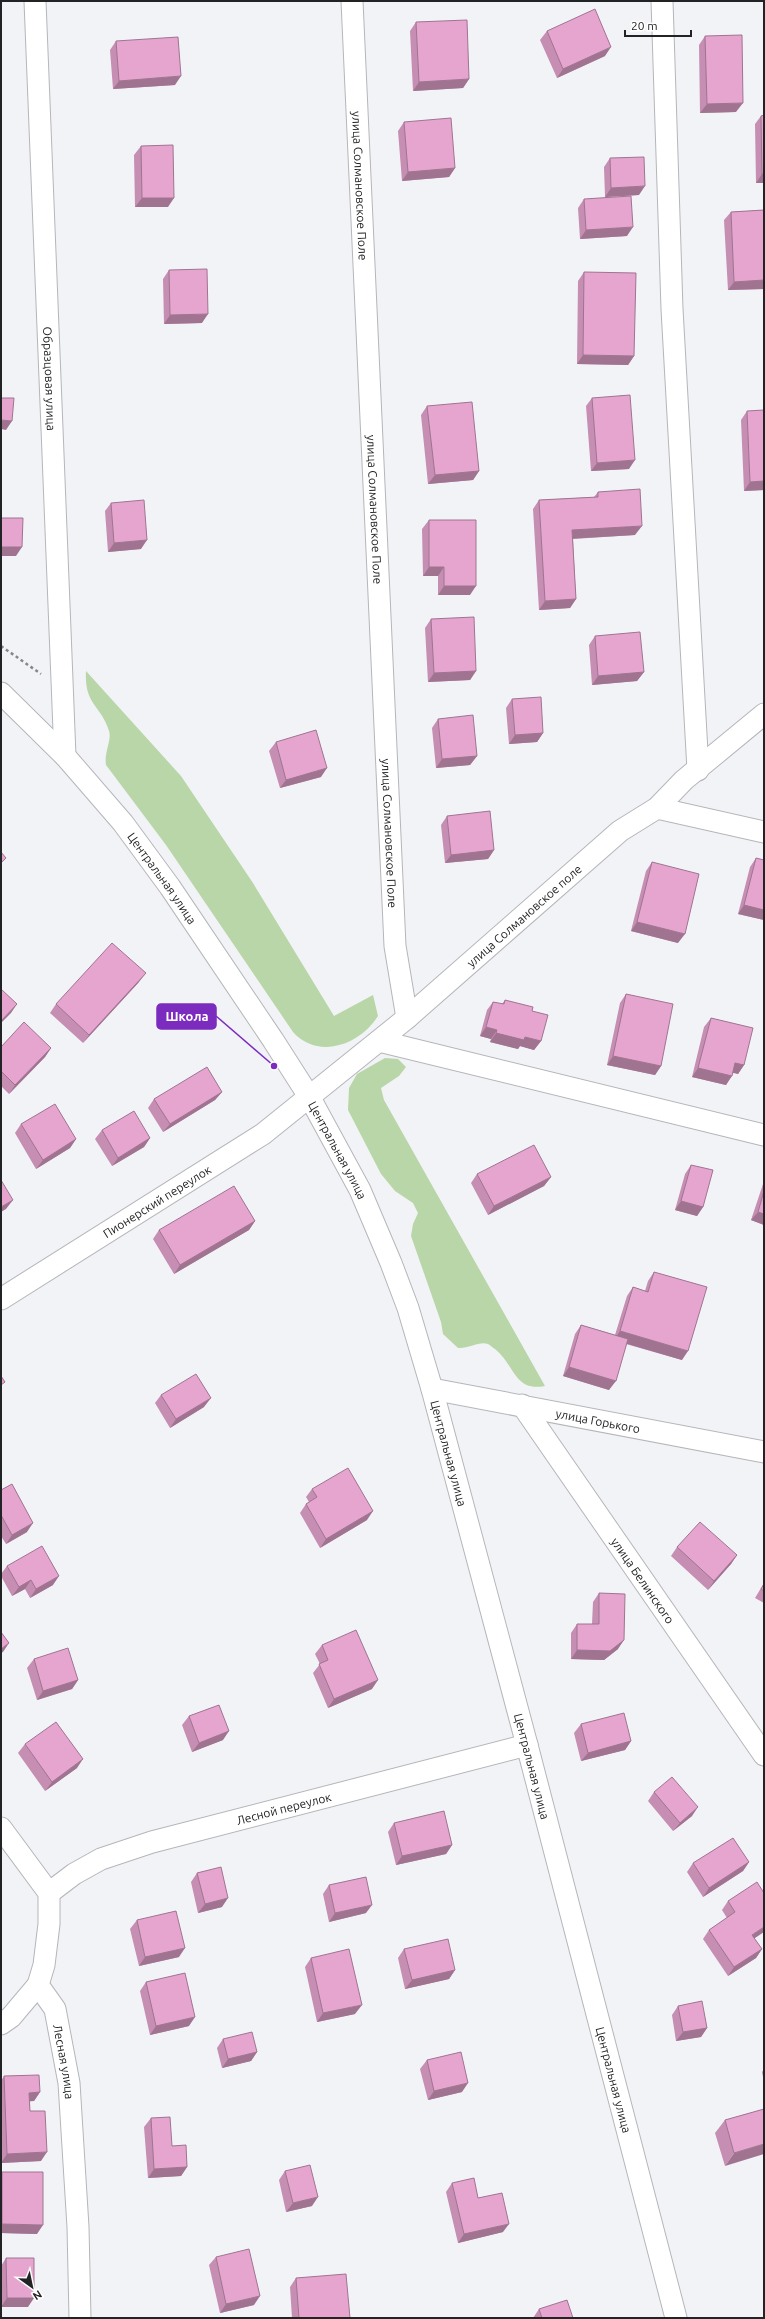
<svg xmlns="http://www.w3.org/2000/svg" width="765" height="2319" font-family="Ubuntu,sans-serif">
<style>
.green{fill:#b8d6a7}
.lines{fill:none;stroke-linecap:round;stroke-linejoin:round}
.minor-casing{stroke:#b4b6b9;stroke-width:23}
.path{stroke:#868789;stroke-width:2.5;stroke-dasharray:3 3;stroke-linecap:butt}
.minor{stroke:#fff;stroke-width:21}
.wall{fill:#c58eb2}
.shaded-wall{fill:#a07491}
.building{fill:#e5a5cf;stroke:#a07491}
.labels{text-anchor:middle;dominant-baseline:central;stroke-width:3;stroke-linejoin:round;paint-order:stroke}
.street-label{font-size:12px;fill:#222324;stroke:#fff}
.leader{fill:none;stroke:#7b2cbf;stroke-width:1.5}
.callout-dot{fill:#7b2cbf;stroke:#fff;stroke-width:1.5}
.callout{fill:#7b2cbf;stroke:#7b2cbf;stroke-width:1.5}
.callout-label{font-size:13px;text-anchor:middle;font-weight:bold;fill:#fff}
</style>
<rect width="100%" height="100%" fill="#f2f3f7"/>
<path class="green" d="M86 671 181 776 253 883 334 1016 373 995 378 1016C360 1045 318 1060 293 1032L166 845 106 765C104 752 112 740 109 731 101 705 84 705 86 671Z
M385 1058 398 1059 406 1067 399 1076 381 1088 384 1100 545 1386C514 1392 515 1365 495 1349 493 1348 490 1345 488 1344 479 1341 468 1349 458 1348L443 1334 441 1322 411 1236 413 1224 418 1213 413 1203 395 1191 381 1174 348 1110 349 1088 357 1074Z"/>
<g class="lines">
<g class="minor-casing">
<g id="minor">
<path id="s1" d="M35 1 65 756"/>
<path id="s2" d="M352 1 395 946 407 1018"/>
<path d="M662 1 672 309 698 770"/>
<path id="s3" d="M1 693 65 756 123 823 170 887 273 1040 310 1098 360 1190 391 1263 408 1308 432 1389 527 1745 676 2318"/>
<path d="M657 808 764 832"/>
<path d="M379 1041 764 1135"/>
<path id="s4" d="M1 1299 263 1134 407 1018 620 831 657 808 684 780 764 714"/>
<path id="s5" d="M432 1389 764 1452"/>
<path id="s6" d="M522 1405 764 1755"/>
<path id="s7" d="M1 1828 49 1893V1924L44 1965 38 1985 55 2009 69 2083 78 2227 80 2318"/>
<path id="s8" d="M49 1893 74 1874 101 1859 152 1842 527 1745"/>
<path d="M1 2024 11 2017 38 1985"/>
</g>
</g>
<path class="path" d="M1 646 41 674"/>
<use href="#minor" class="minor"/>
</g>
<path class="wall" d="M416 22 469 79 463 88 413 91 410 31Z
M547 31 605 56 557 78 540 40Z
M705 36 736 112 700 113 699 45Z
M116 41 175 85 113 89 110 50Z
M764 115V183H756L755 124 761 116Z
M404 122 455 168 449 177 402 181 398 131Z
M141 146 168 207H135L134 155Z
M610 158 639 195 605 197 604 167Z
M584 199 627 236 580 239 578 208Z
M764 210V289L728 290 724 220 731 212Z
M169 270 202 323 164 324 163 279Z
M584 272 634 356 628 365 577 364 578 281Z
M592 398 629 469 591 471 586 406Z
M427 406 479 471 473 480 428 484 421 415Z
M747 411 764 490 744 491 741 420Z
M598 492 635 535 573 539 576 599 570 608 539 610 533 509 539 500 594 497Z
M111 503 141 549 108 552 105 511Z
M429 520 470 595H438V576H423L422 529Z
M431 619 476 671 470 680 428 682 425 628Z
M595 636 644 672 637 681 592 685 589 645Z
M512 699 543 733 537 742 509 744 506 708Z
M438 719 477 756 470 765 436 768 432 728Z
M276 742 321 777 280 788 269 751Z
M447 816 494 850 488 859 445 863 441 825Z
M756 858 764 920 738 914 750 867Z
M652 862 678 943 631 931 646 871Z
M139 982 83 1043 50 1013 56 1004Z
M626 994 661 1066 655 1075 607 1065 620 1003Z
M505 1000 532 1011 541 1041 534 1050 520 1046 518 1049 490 1042 491 1039 480 1036 487 1010 493 1002 502 1004Z
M711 1018 744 1065 738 1074 733 1072 726 1085 692 1077 704 1027Z
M1 1047 51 1048 45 1057 9 1094 1 1086Z
M222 1092 215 1100 163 1132 148 1108 154 1099Z
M21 1124 76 1139 70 1148 36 1169 15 1133Z
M102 1130 150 1138 144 1147 112 1166 95 1139Z
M691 1165 703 1207 697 1216 675 1210 685 1174Z
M477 1174 551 1177 544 1186 488 1215 471 1183Z
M764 1182V1225L751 1220 763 1184Z
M255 1221 249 1230 174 1274 153 1239 159 1230Z
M654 1272 682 1360 626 1344 609 1390 563 1376 575 1334 581 1325 615 1335 627 1296 633 1287 645 1291 648 1281Z
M161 1395 204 1407 170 1428 155 1403Z
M312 1489 367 1520 320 1548 300 1513 306 1504 309 1502 306 1497Z
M1 1490 27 1532 6 1544 1 1536Z
M677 1547 737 1555 731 1564 708 1590 671 1556Z
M7 1566 53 1585 30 1598 25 1589 12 1596 1 1576V1574Z
M764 1583V1603L755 1598Z
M599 1593 618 1649 604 1660 571 1659V1633L577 1624H592L593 1602Z
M322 1645 372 1689 328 1708 313 1673 320 1664 315 1654Z
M34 1659 78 1680 72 1689 37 1700 27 1668Z
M189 1716 223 1740 192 1752 182 1725Z
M581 1724 631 1741 625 1750 581 1761 574 1733Z
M25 1744 77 1768 45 1791 18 1753Z
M654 1792 692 1816 673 1831 648 1801Z
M394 1823 452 1845 446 1854 396 1865 388 1832Z
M749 1862 743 1871 703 1897 687 1872 693 1863Z
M197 1873 222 1907 198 1913 191 1882Z
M329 1885 366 1913 329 1922 323 1894Z
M728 1901 762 1949 756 1958 728 1976 703 1939 709 1930 727 1918 722 1910Z
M137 1920 179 1957 139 1966 130 1929Z
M404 1949 455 1970 449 1979 405 1989 398 1958Z
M311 1958 355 2014 317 2022 305 1967Z
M146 1982 189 2026 150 2035 140 1991Z
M678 2006 707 2028 701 2037 676 2041 672 2015Z
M223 2039 257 2052 251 2061 222 2068 217 2048Z
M427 2060 462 2092 428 2100 420 2069Z
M764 2069V2082L762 2072Z
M4 2076 40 2092 34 2101H30V2111L41 2161 1 2163V2081Z
M764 2109 725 2166 715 2133 725 2120Z
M151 2118 187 2167 181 2176 148 2178 144 2127Z
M285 2171 312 2206 286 2212 279 2180Z
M2 2172 37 2234 1 2233V2173Z
M452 2183 478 2198 503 2232 458 2243 446 2192Z
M216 2257 254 2305 220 2313 209 2265Z
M6 2258 28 2307H1V2266Z
M296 2278 350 2318H292L290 2287Z
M539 2309 573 2318H533Z"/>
<path class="shaded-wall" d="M611 47 605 56 557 78 563 69Z
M181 76 175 85 113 89 119 81Z
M469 79 463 88 413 91 419 82Z
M743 103 736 112 700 113 707 104Z
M455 168 449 177 402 181 408 172Z
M762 174H764V183H756Z
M645 186 639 195 605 197 611 188Z
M142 198H174L168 207H135Z
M633 227 627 236 580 239 586 230Z
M764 280V289L728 290 734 282Z
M208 314 202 323 164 324 170 315Z
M583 355 634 356 628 365 577 364Z
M1 420 12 421 6 430 1 429Z
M635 460 629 469 591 471 597 463Z
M479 471 473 480 428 484 435 475Z
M764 481V490L744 491 750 482Z
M642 526 635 535 566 539 572 530Z
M147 540 141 549 108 552 114 543Z
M1 547H22L16 556H1Z
M429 567H444L438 576H423Z
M444 586H476L470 595H438Z
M576 599 570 608 539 610 545 601Z
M476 671 470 680 428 682 434 673Z
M644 672 637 681 592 685 598 676Z
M543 733 537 742 509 744 515 735Z
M477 756 470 765 436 768 442 759Z
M327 768 321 777 280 788 286 780Z
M494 850 488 859 445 863 451 855Z
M744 905 764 910V920L738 914Z
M637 922 685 934 678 943 631 931Z
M146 973 139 982 83 1043 89 1035Z
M17 1004 11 1013 1 1023V1021Z
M486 1027 497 1030 491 1039 480 1036Z
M496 1033 525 1037 541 1041 534 1050 520 1046 518 1049 490 1042Z
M51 1048 45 1057 9 1094 15 1085Z
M613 1056 661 1066 655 1075 607 1065Z
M735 1063 744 1065 738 1074 729 1072Z
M698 1068 732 1076 726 1085 692 1077Z
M222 1092 215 1100 163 1132 170 1124Z
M150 1138 144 1147 112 1166 118 1158Z
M76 1139 70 1148 36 1169 43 1160Z
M551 1177 544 1186 488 1215 494 1206Z
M13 1200 6 1209 1 1212V1207Z
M681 1201 703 1207 697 1216 675 1210Z
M758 1212 764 1214V1225L751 1220Z
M255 1221 249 1230 174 1274 180 1265Z
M620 1331 688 1351 682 1360 614 1340Z
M569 1367 616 1381 609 1390 563 1376Z
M211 1398 204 1407 170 1428 176 1419Z
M373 1511 367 1520 320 1548 326 1539Z
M33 1523 27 1532 6 1544 12 1535Z
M737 1555 731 1564 708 1590 714 1581Z
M59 1576 53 1585 30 1598 36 1589Z
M31 1580 25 1589 12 1596 19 1587Z
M624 1640 618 1649 604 1660 571 1659 577 1650Z
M9 1643 3 1652 1 1653V1649Z
M78 1680 72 1689 37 1700 43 1691Z
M378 1680 372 1689 328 1708 334 1699Z
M229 1731 223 1740 192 1752 199 1743Z
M631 1741 625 1750 581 1761 588 1753Z
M83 1759 77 1768 45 1791 52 1782Z
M698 1807 692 1816 673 1831 680 1823Z
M452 1845 446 1854 396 1865 402 1856Z
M749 1862 743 1871 703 1897 709 1888Z
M228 1898 222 1907 198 1913 205 1904Z
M372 1905 366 1913 329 1922 335 1913Z
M764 1927V1932L746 1944 752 1935Z
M185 1948 179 1957 139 1966 145 1957Z
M762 1949 756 1958 728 1976 734 1967Z
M455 1970 449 1979 405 1989 412 1980Z
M362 2005 355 2014 317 2022 323 2013Z
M195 2017 189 2026 150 2035 156 2026Z
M707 2028 701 2037 676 2041 683 2032Z
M257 2052 251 2061 222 2068 228 2059Z
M468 2083 462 2092 428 2100 434 2091Z
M40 2092 34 2101 23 2102 29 2093Z
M764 2144V2154L725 2166 734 2153Z
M47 2152 41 2161 1 2163 7 2154Z
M187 2167 181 2176 148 2178 154 2169Z
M318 2197 312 2206 286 2212 293 2203Z
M2 2224 43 2225 37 2234 1 2233V2225Z
M509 2224 503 2232 458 2243 464 2234Z
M260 2296 254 2305 220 2313 226 2304Z
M7 2298H34L28 2307H1Z"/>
<path class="building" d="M595 9 611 47 563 69 547 31Z
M467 20 469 79 419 82 416 22Z
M742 35 743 103 707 104 705 36Z
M178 37 181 76 119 81 116 41Z
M764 115V174H762L761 116Z
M451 118 455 168 408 172 404 122Z
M173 145 174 198H142L141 146Z
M644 157 645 186 611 188 610 158Z
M631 196 633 227 586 230 584 199Z
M764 210V280L734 282 731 212Z
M207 269 208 314 170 315 169 270Z
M584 272 636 273 634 356 583 355Z
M630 395 635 460 597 463 592 398Z
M1 398H14L12 421 1 420Z
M472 402 479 471 435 475 427 406Z
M764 410V481L750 482 747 411Z
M640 489 642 526 572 530 576 599 545 601 539 500 598 497V492Z
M144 500 147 540 114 543 111 503Z
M1 518H23L22 547H1Z
M429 520H476V586H444V567H429Z
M474 617 476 671 434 673 431 619Z
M640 632 644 672 598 676 595 636Z
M541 697 543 733 515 735 512 699Z
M473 715 477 756 442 759 438 719Z
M316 730 327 768 286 780 276 742Z
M490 811 494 850 451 855 447 816Z
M1 852 6 858 1 863Z
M756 858 764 860V910L744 905Z
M652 862 699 874 685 934 637 922Z
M112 943 146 973 89 1035 56 1004Z
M1 989 17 1004 1 1021Z
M626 994 673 1004 661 1066 613 1056Z
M505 1000 533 1007 532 1011 548 1015 541 1041 525 1037 524 1040 496 1033 497 1030 486 1027 493 1002 504 1004Z
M711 1018 753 1028 744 1065 735 1063 732 1076 698 1068Z
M24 1022 51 1048 15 1085 1 1071V1047Z
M207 1067 222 1092 170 1124 154 1099Z
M55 1104 76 1139 43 1160 21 1124Z
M134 1111 150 1138 118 1158 102 1130Z
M534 1145 551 1177 494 1206 477 1174Z
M691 1165 713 1170 703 1207 681 1201Z
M1 1180 13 1200 1 1207Z
M234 1186 255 1221 180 1265 159 1230Z
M764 1191V1214L758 1212Z
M654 1272 707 1287 688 1351 620 1331 633 1287 648 1292Z
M581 1325 628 1339 616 1381 569 1367Z
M196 1374 211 1398 176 1419 161 1395Z
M1 1376 5 1382 1 1385Z
M348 1468 373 1511 326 1539 306 1504 317 1497 312 1489Z
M12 1484 33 1523 12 1535 1 1515V1490Z
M700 1522 737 1555 714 1581 677 1547Z
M42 1546 59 1576 36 1589 31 1580 19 1587 7 1566Z
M764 1584V1591L761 1589Z
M599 1593 625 1594 624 1640 610 1651 577 1650V1624H599Z
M356 1630 378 1680 334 1699 319 1664 328 1660 322 1645Z
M1 1632 9 1643 1 1649Z
M68 1648 78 1680 43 1691 34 1659Z
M219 1705 229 1731 199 1743 189 1716Z
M624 1713 631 1741 588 1753 581 1724Z
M56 1722 83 1759 52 1782 25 1744Z
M672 1777 698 1807 680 1823 654 1792Z
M444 1811 452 1845 402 1856 394 1823Z
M733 1838 749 1862 709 1888 693 1863Z
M221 1867 228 1898 205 1904 197 1873Z
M366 1877 372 1905 335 1913 329 1885Z
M757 1882 764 1893V1927L752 1935 762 1949 734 1967 709 1930 735 1912 728 1901Z
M176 1911 185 1948 145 1957 137 1920Z
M448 1939 455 1970 412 1980 404 1949Z
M349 1949 362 2005 323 2013 311 1958Z
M185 1973 195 2017 156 2026 146 1982Z
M702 2001 707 2028 683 2032 678 2006Z
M252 2032 257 2052 228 2059 223 2039Z
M461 2052 468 2083 434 2091 427 2060Z
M39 2075 40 2092 29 2093 30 2111H45L47 2152 7 2154 4 2076Z
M764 2109V2144L734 2153 725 2120Z
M170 2117 172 2146 186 2145 187 2167 154 2169 151 2118Z
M310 2165 318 2197 293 2203 285 2171Z
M2 2172H43V2225L2 2224Z
M474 2178 478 2198 502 2193 509 2224 464 2234 452 2183Z
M249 2249 260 2296 226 2304 216 2257Z
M6 2258H34V2298H7Z
M346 2274 350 2318H299L296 2278Z
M567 2300 573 2318H542L539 2309Z"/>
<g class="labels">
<g class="street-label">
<text stroke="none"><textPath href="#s2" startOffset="185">улица Солмановское Поле</textPath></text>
<text stroke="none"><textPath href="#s1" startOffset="378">Образцовая улица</textPath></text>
<text stroke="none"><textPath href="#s2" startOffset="509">улица Солмановское Поле</textPath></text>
<text stroke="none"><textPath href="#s2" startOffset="833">улица Солмановское Поле</textPath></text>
<text stroke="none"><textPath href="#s3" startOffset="246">Центральная улица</textPath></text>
<text stroke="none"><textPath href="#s4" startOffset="650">улица Солмановское поле</textPath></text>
<text stroke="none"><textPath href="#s3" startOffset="570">Центральная улица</textPath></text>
<text stroke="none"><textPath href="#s4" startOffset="184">Пионерский переулок</textPath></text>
<text stroke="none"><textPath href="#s5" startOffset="169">улица Горького</textPath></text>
<text stroke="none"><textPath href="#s3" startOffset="894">Центральная улица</textPath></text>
<text stroke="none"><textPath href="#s6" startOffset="213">улица Белинского</textPath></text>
<text stroke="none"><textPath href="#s3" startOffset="1218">Центральная улица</textPath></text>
<text stroke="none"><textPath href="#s8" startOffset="252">Лесной переулок</textPath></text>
<text stroke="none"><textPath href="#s7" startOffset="257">Лесная улица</textPath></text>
<text stroke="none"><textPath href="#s3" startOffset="1542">Центральная улица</textPath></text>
</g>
</g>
<path class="leader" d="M274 1066L216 1016"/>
<circle class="callout-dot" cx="274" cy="1066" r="4"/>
<rect class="callout" x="157" y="1004" width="59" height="25" rx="4"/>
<g class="callout-label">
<text x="187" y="1021">Школа</text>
</g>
<rect width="765" height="2319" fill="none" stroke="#222324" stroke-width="4"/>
<g transform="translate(32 2287) rotate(147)" stroke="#ffffff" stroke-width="3" paint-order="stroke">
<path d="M0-3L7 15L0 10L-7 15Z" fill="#222324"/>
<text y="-6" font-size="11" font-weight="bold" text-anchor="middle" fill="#222324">N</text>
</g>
<path d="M625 30v6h66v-6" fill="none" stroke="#222324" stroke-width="2"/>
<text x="631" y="30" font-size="12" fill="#222324" stroke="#ffffff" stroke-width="3" paint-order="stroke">20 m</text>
</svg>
